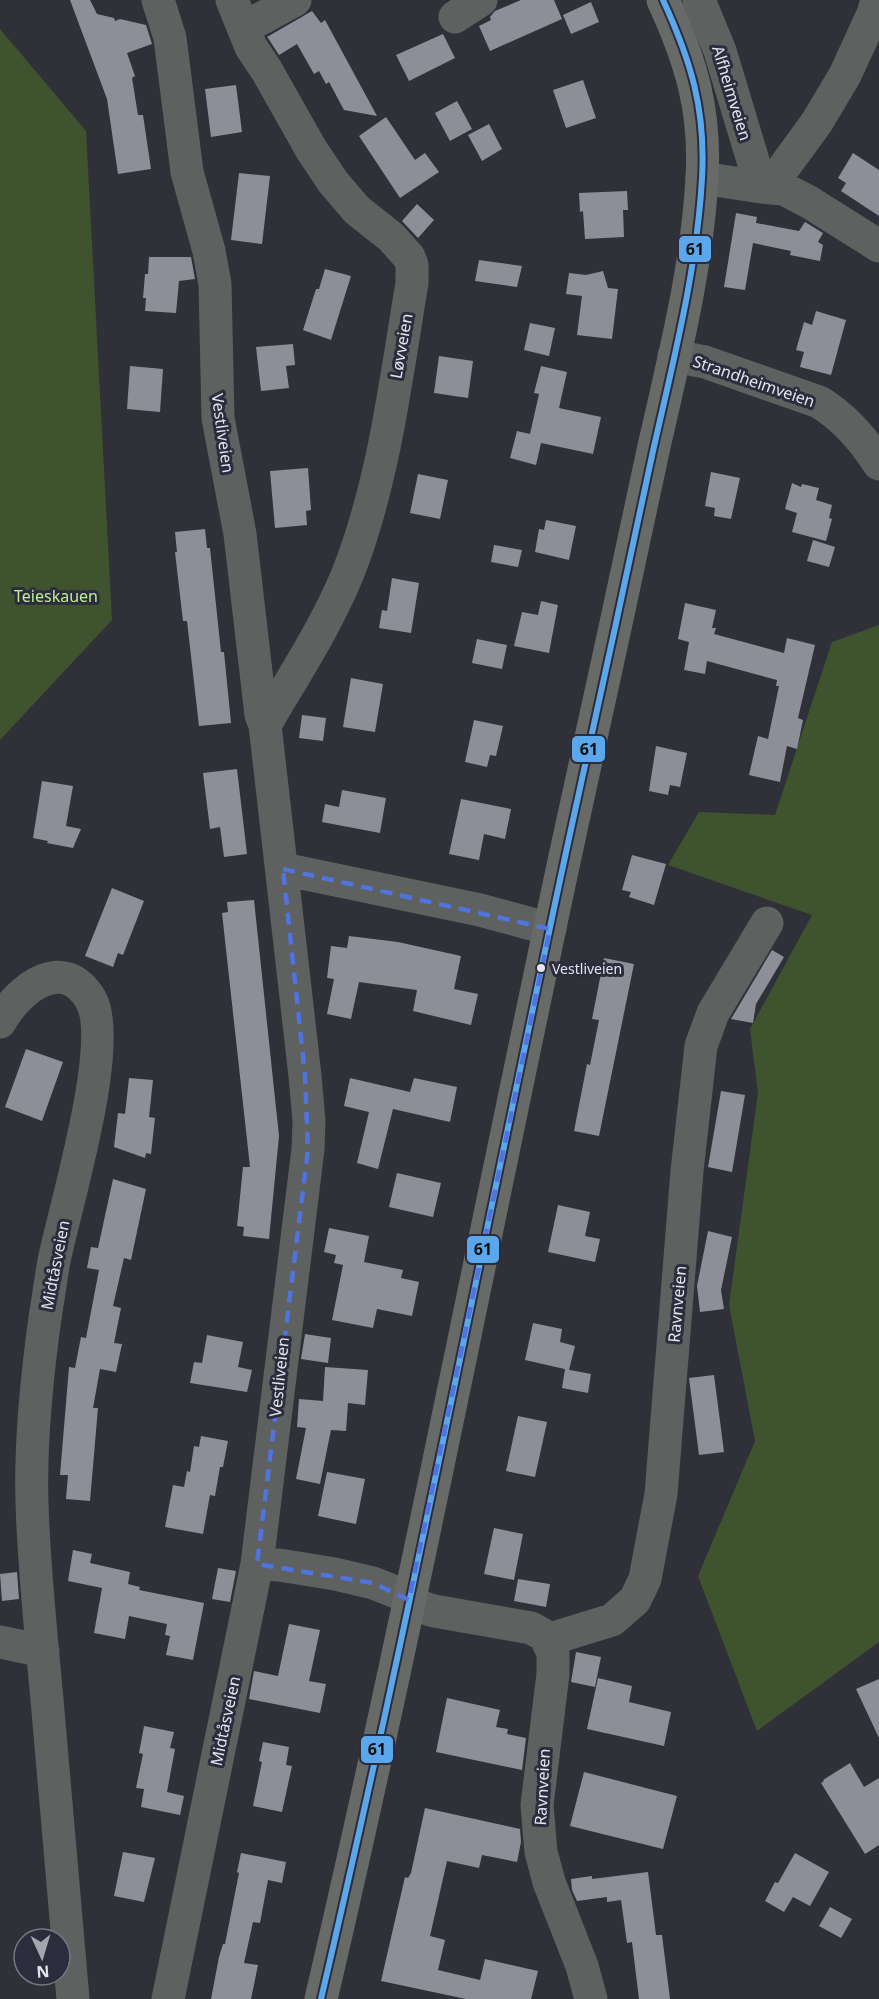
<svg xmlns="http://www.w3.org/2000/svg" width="879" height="1999" font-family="'Noto Sans',sans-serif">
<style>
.green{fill:#40532f}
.building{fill:#8e8e99}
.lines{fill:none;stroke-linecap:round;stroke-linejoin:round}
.minor{stroke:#5f6060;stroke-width:33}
.major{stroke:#686a68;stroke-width:33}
.bus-1-casing{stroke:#2c2c3c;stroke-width:10}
.bus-1{stroke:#5aa8eb;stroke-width:6}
.marked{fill:none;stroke:#4f74de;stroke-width:4.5;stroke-dasharray:12 8;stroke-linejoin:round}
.bus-dot{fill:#e4e4ef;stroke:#2c2c3c;stroke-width:2}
.labels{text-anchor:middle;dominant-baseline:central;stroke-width:6;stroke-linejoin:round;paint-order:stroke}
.bus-label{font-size:14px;fill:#e4e4ef;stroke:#2c2c3c;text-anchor:start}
.street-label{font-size:16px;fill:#e4e4ef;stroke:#2c2c3c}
.park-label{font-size:16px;fill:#beec94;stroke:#2c2c3c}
.line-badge{stroke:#2c2c3c;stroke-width:2}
.pale-badge-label{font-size:16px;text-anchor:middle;font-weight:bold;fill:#111}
</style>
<rect width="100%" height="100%" fill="#303038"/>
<path class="green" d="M0 29 86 131 112 620 0 740Z
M879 625V1642L757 1731 698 1576 755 1441 729 1305 758 1093 750 1029 812 915 668 865 699 812 775 815 832 642Z"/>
<path class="building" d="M70 0H90L97 14 114 18 115 21 120 19 146 25 152 44 127 53 135 76 132 78 138 115H143L151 169 118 174 107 99Z
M521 0H554L562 19 490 51 479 26 491 20 490 17 495 11Z
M591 2 599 22 571 34 563 15Z
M312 11 321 23 325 20 377 116 344 110 329 82 326 84 319 71 314 74 297 44 279 55 268 38 267 37Z
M443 34 455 58 409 81 396 55Z
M583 80 596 118 566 128 553 90Z
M236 85 242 132 211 137 205 89Z
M457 101 472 129 450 141 435 113Z
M386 117 415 160 425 153 439 172 400 198 359 136Z
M489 124 502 149 482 161 468 135Z
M853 153 879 170V216L841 191 846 183 838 178Z
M239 173 270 176 262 244 231 240Z
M627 191 628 210H623L624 237 585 239 583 211 580 212 579 193Z
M417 204 434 220 418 238 402 221Z
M736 213 757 217 756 223 799 231 805 222 823 233 818 242 823 245 820 261 790 255 791 251 753 243 745 290 724 287Z
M149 257H191L195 279 179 281 176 313 145 311 146 298H143L145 274H148Z
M479 260 522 266 517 287 475 281Z
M325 269 351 276 331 340 303 330 316 289H319Z
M603 271 608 288 618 289 612 339 577 335 582 296 566 294 569 273 586 275Z
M816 311 846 320 831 375 800 367 804 352 796 350 804 322 812 325Z
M530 323 555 328 549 356 524 350Z
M293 344 295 365 286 366 289 388 261 391 256 347Z
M439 356 473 361 468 398 434 393Z
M130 366 163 369 160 412 127 409Z
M541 366 567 372 559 408 601 417 593 454 541 443 536 465 510 458 517 431 530 434 539 394 534 393Z
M308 468 311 510 306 511 307 525 275 528 270 471Z
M711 472 740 478 731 519 714 516 715 508 705 506Z
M418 474 448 480 440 519 410 513Z
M792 483 801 487 802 484 819 488 816 500 832 505 829 518 832 519 826 541 792 532 797 513 785 509Z
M546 520 576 526 569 560 535 552 539 529 544 530Z
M205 529 207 548H210L221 652H224L231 723 199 726 187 621H183L175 552H177L175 532Z
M813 540 835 547 829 567 807 561Z
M494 545 522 550 518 567 491 562Z
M392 578 419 583 411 633 379 628 382 610 387 611Z
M541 601 558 605 549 653 514 646 522 612 538 615Z
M685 603 716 610 712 628H716L714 634 784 653 787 638 815 645 798 718 803 720 797 749 787 746 780 782 749 775 758 736 768 739 779 686H776L777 680 707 661 705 674 684 670 689 642 678 639Z
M477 639 507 645 502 669 472 663Z
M351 678 383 684 375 732 343 727Z
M302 715 326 718 323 741 299 738Z
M474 720 503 726 496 756 490 755 487 767 465 762Z
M656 746 687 753 680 787 670 785 668 795 649 791Z
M237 769 247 854 224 857 220 827 210 829 203 773Z
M42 781 73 786 66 826 81 829 73 848 47 843 48 841 33 838Z
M342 790 386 798 380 833 322 822 325 804 339 807Z
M461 799 511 809 505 839 484 834 479 860 449 854Z
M632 855 666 864 654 905 629 897 631 892 622 890Z
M112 888 144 901 123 955 118 953 113 967 85 956Z
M254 900 279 1136 269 1239 243 1236 244 1227 237 1226 243 1167H250L222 913 228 912 227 902Z
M349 936 398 942 461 956 454 989 478 994 471 1025 413 1011 417 990 359 982 351 1019 327 1014 334 979 327 978 331 946 347 948Z
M772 950 784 957 756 1004 753 1023 731 1019Z
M604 958 634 964 599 1136 574 1131 587 1064 590 1065 599 1020 592 1019Z
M26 1049 63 1062 42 1121 5 1107Z
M129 1078 153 1080 149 1117 155 1118 151 1154 146 1153 145 1158 114 1147 118 1113 125 1114Z
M350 1078 410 1092 414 1078 457 1087 450 1122 393 1109 378 1169 357 1163 369 1112 344 1106Z
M721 1091 745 1095 732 1172 708 1167Z
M397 1173 441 1183 433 1217 389 1207Z
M113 1179 146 1189 131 1260 124 1258 113 1306 121 1308 114 1343 122 1344 116 1372 100 1369 93 1408H98L90 1501 66 1499 68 1475H60L69 1367 75 1368 81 1337 86 1338 99 1270 87 1268 91 1247 98 1248Z
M558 1205 590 1212 585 1236 600 1239 595 1262 548 1252Z
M329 1228 369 1236 364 1262 403 1270 401 1278 419 1282 412 1316 377 1309 373 1328 332 1320 343 1265 334 1263 336 1255 324 1252Z
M708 1231 732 1237 721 1290 724 1309 700 1312 697 1286Z
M533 1323 562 1329 560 1342 575 1346 569 1370 525 1360Z
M305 1334 331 1338 328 1363 301 1359Z
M207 1335 243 1342 238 1367 252 1370 247 1392 190 1383 194 1362 202 1363Z
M325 1367 368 1370 365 1405 348 1403 346 1431 331 1430 320 1484 296 1479 306 1428 297 1427 299 1399 323 1401Z
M565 1369 591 1374 588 1393 562 1388Z
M714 1375 724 1452 699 1455 689 1378Z
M518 1416 547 1422 535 1477 506 1471Z
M201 1436 228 1441 223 1467H220L215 1496 210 1495 203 1534 165 1527 173 1485 184 1487 187 1471 190 1472 194 1446 199 1447Z
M327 1472 365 1479 356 1524 318 1516Z
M494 1528 523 1534 514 1580 484 1574Z
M73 1550 92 1554 90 1563 130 1572 128 1584 140 1587 139 1590 204 1603 193 1660 166 1655 170 1636 165 1635 167 1624 129 1616 125 1639 94 1633 102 1588 68 1581Z
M218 1568 236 1571 230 1602 212 1599Z
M17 1572 19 1599 2 1601 0 1574Z
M518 1579 550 1584 546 1607 514 1601Z
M289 1624 320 1630 309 1681 326 1684 320 1713 249 1699 254 1671 278 1676Z
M576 1652 601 1657 595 1687 571 1682Z
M598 1678 632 1686 629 1702 671 1712 664 1746 587 1729Z
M879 1679V1738L856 1689Z
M447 1698 500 1710 496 1727 508 1729 507 1734 526 1738 522 1770 436 1752Z
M144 1726 174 1732 170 1748 175 1749 167 1792 184 1796 180 1815 141 1807 144 1789 136 1788 143 1754 139 1753Z
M263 1742 289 1747 286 1765 292 1766 282 1812 253 1806 262 1762 259 1761Z
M850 1763 864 1787 879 1778V1845L865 1854 821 1783 824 1781 823 1780Z
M584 1772 677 1796 663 1849 570 1826Z
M425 1808 520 1829 521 1842 517 1862 482 1855 479 1868 447 1861 430 1936 445 1940 438 1970 480 1980 485 1959 538 1971 531 1999H466L381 1981 405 1877 408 1878 411 1873Z
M123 1852 155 1858 144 1902 114 1896Z
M241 1853 286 1862 282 1883 268 1880 260 1923 253 1922 244 1963 258 1965 251 1999H211L219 1957 223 1944H225L239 1873 237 1872Z
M795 1853 829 1872 810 1906 793 1897 784 1912 765 1901 775 1882 778 1883Z
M648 1872 656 1935H662L670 1999H639L632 1942 627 1943 621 1900 607 1902V1897L577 1901 572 1890 571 1879 592 1876V1879Z
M830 1907 852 1919 841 1938 819 1926Z"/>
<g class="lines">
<path class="minor" d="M158 0 170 38 187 172 209 251 215 284 218 418 240 534 261 715 265 725 305 1076 309 1121 308 1149 257 1564
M232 0 251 47 267 71 311 149 333 182 357 210 391 237 409 257 412 265V283C396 378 384 482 348 573 326 627 294 675 265 725
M699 0 720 51 761 187 784 189 809 202 879 246
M455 17 481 0
M253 23 295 0
M702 178 761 187 774 181 817 122 845 75 873 14 877 0
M674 356 705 362 819 402C844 417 863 439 879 464
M283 869 480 910 550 929
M0 1022C19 988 64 953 91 1000 115 1044 65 1207 54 1261 51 1277 49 1294 46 1311 37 1374 30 1439 32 1503 34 1572 42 1642 48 1711 56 1807 64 1903 73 1999
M547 1640 553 1653V1674L537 1805 541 1852 549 1882 582 1966 591 1999
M0 1642 43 1651
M168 1999 257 1564 279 1565 335 1574 373 1583 401 1594 418 1606 434 1611 531 1628 542 1634 547 1640 612 1620 635 1600 645 1579 661 1494 687 1171 701 1046 713 1013 767 923"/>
<path class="major" d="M321 1999C411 1615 485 1228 568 843 597 712 625 582 653 451 673 362 697 270 702 178 706 110 691 61 663 0"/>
<g class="bus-1-casing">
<path id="bus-1" d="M321 1999C411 1615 485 1228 568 843 597 712 625 582 653 451 673 362 697 270 702 178 706 110 691 61 663 0"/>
</g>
<use href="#bus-1" class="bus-1"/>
</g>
<path class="marked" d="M283 869 550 929 409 1600 373 1583 257 1564 308 1149 305 1076Z"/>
<circle class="bus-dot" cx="541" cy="968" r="5"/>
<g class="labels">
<g class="bus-label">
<text x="552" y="968">Vestliveien</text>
</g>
<g class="street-label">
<text transform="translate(732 93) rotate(73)">Alfheimveien</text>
<text transform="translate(401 346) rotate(-80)">Løvveien</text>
<text transform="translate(754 381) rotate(19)">Strandheimveien</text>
<text transform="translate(223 433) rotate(82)">Vestliveien</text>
<text transform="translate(55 1265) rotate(-79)">Midtåsveien</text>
<text transform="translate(677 1304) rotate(-85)">Ravnveien</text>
<text transform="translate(279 1377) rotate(-84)">Vestliveien</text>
<text transform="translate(225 1721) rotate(-78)">Midtåsveien</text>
<text transform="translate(542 1787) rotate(-87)">Ravnveien</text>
</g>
<g class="park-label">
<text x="56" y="596">Teieskauen</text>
</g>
</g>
<g class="line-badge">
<rect x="678" y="235" width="34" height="28" rx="6" fill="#5aa8eb"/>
<rect x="571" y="735" width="35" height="28" rx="6" fill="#5aa8eb"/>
<rect x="466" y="1235" width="34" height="29" rx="6" fill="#5aa8eb"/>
<rect x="360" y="1735" width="34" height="29" rx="6" fill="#5aa8eb"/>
</g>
<g class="pale-badge-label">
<text x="695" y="255">61</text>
<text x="589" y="755">61</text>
<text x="483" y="1255">61</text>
<text x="377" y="1755">61</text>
</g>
<g transform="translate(42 1957) rotate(176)"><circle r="28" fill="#2c2c3c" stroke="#767684" stroke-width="1.5"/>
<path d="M0-4.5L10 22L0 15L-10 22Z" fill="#a5a5af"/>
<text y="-9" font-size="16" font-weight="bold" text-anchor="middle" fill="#e4e4ef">N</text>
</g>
</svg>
